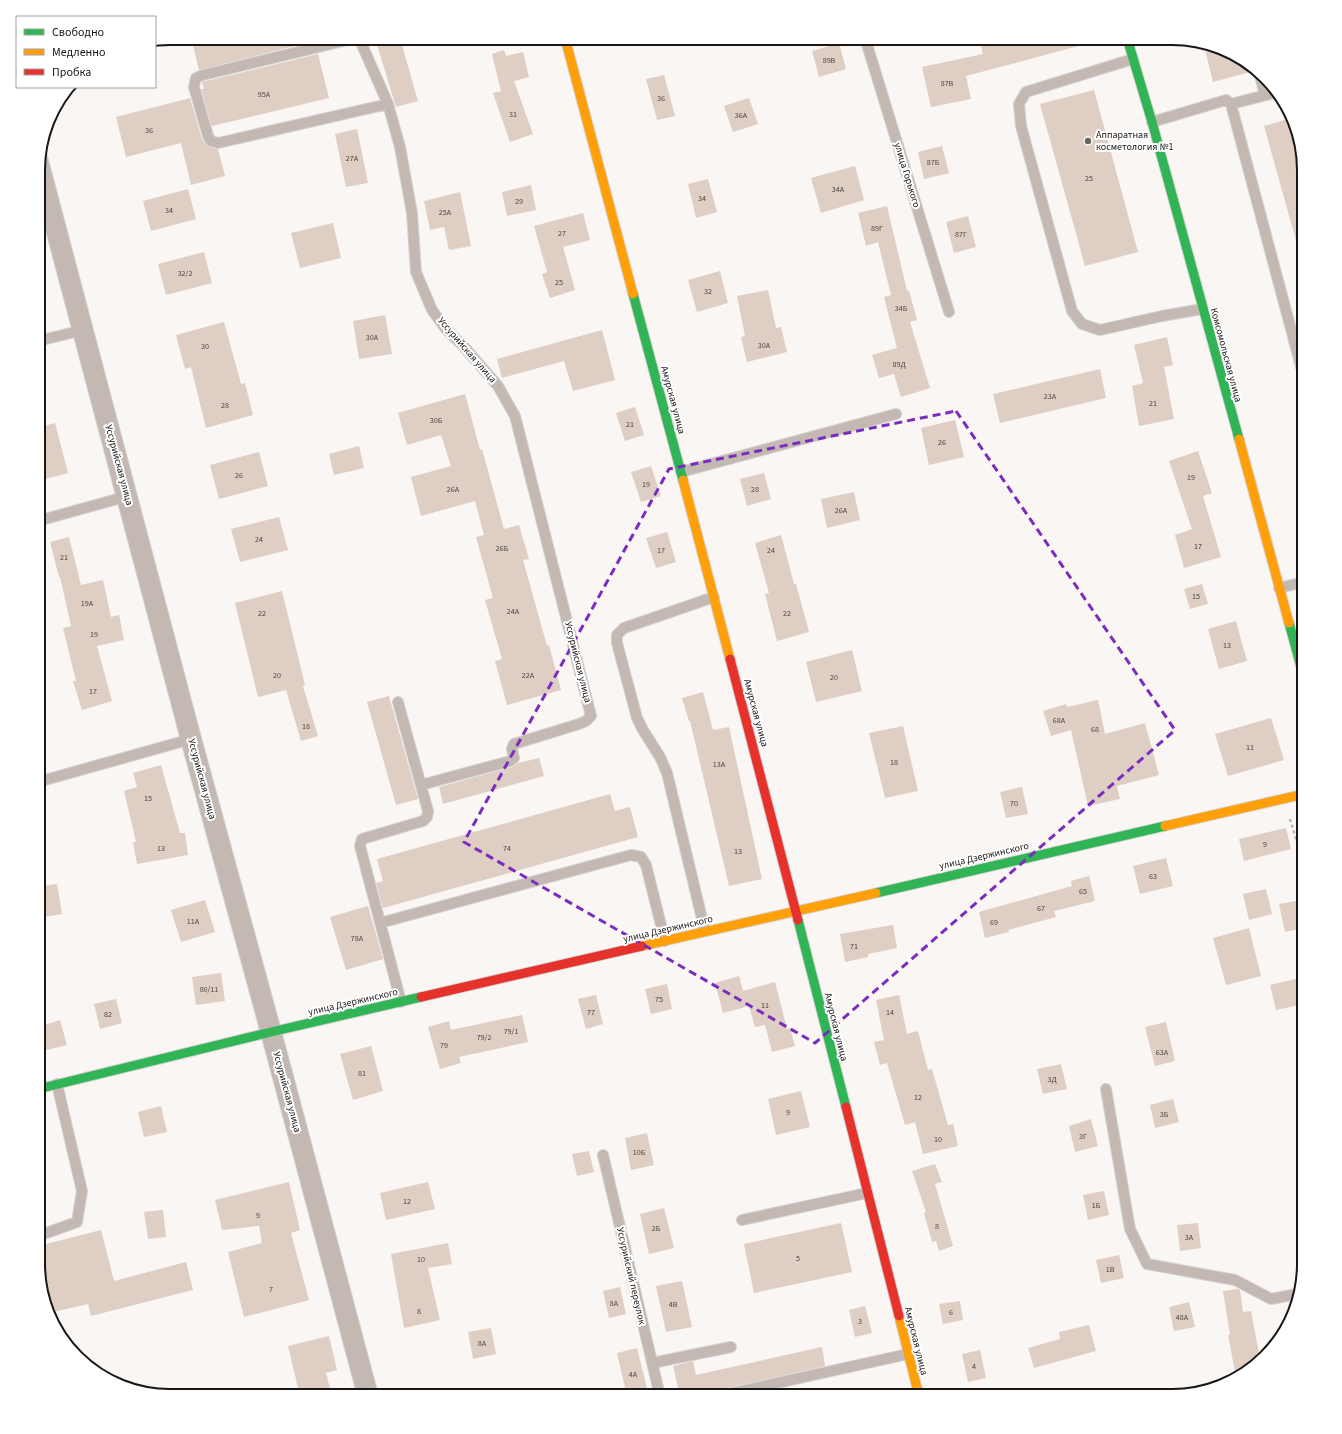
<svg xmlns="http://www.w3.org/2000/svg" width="1342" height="1434" font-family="'Source Sans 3',sans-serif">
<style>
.building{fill:#dfcec4}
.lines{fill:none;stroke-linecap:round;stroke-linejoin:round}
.lane-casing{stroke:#d4d2d1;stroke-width:12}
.street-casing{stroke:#d4d2d1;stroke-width:22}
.fast-casing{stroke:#d4d2d1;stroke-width:11}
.slow-casing{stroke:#d4d2d1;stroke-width:11}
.jam-casing{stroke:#d4d2d1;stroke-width:11}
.path{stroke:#bab4b0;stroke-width:2.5;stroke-dasharray:3 3;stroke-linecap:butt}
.lane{stroke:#c3b8b2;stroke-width:10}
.street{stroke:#c3b8b2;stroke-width:20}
.fast{stroke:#30b455;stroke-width:9}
.slow{stroke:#ff9f0a;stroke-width:9}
.jam{stroke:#e5322d;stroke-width:9}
.marked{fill:none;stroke:#7b2cbf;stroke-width:3;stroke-dasharray:8 5;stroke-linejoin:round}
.poi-dot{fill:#676564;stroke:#fff;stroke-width:1.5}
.labels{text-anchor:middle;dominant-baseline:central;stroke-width:4;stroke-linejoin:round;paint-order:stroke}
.number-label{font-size:8px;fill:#4a4542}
.poi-label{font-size:10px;fill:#191716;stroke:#fff;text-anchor:start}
.street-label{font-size:10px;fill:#191716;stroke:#fff}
.rim{fill:none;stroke:#191716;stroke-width:2}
</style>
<rect width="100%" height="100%" fill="#f9f6f4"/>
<path class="building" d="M207 38H314L315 41 199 70 192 41Z
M375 38H400L418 101 396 107Z
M979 38H1086V44L966 76 971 99 931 107 922 67 983 54Z
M839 43 846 69 819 77 812 51Z
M1204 45 1230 52 1254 71 1213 82Z
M504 50 506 56 523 52 529 77 514 81 533 134 510 142 493 93 501 91 492 54Z
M318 54 329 98 212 126 214 134 201 89H204L202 82Z
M664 75 675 116 657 120 646 79Z
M1094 90 1138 252 1085 266 1040 104Z
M190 98 202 139 209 147 218 149 225 176 191 185 181 143 126 157 116 117Z
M749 98 758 124 733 132 724 106Z
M1292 118 1297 127 1304 170V250L1299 251 1264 126Z
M357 129 368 183 346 187 335 134Z
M942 146 949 173 924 179 918 152Z
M855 166 864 200 821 213 811 178Z
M708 179 717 212 696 218 688 184Z
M531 185 536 210 507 216 502 192Z
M188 189 196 219 151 231 143 201Z
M460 192 471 246 449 250 444 227 430 230 424 201Z
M887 206 907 291H909L917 320 910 322 930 388 901 397 894 374 879 378 872 355 897 348 884 297 891 295 878 242 866 246 858 213Z
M583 213 590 240 563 247 575 290 550 298 542 274 547 272 534 226Z
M968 216 976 247 954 253 946 222Z
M333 223 341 258 300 268 291 233Z
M204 252 212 283 166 295 158 264Z
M720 271 728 303 697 312 688 280Z
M768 290 776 328 781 327 787 352 747 362 741 337 745 336 737 296Z
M385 315 392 354 359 359 353 321Z
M224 322 241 384 245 383 253 415 206 428 191 367 185 369 176 335Z
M602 330 615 380 573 391 564 361 502 378 497 359Z
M1167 337 1173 365 1164 367 1174 419 1139 426 1132 386 1143 383 1134 345Z
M1100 369 1106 398 1000 423 993 394Z
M465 394 480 450 482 449 504 529 519 525 529 559 523 560 547 646 549 645 561 690 507 705 495 661 502 659 485 600 493 598 476 537 484 535 475 501 421 516 411 477 451 466 441 435 407 445 398 413Z
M635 407 644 435 625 441 616 413Z
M955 420 964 457 929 465 921 428Z
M55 423 68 473 38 481V428Z
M359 446 364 468 334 475 329 454Z
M1198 451 1212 493 1203 496 1221 557 1184 568 1175 535 1192 529 1169 461Z
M259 452 268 486 219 499 210 465Z
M651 466 661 496 641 502 631 472Z
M764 473 771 499 747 506 740 479Z
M854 492 860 520 827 528 821 499Z
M279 517 288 550 240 562 231 529Z
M667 532 676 562 656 568 646 538Z
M781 535 794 584H796L809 632 777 641 765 594 769 593 755 543Z
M69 537 81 585 103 580 111 617 119 615 124 640 97 646 112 701 82 710 73 681H76L63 628 71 626 60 577H59L50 542Z
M1202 584 1208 604 1190 609 1184 589Z
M282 591 305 685 303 686 318 736 301 741 286 690 258 697 235 603Z
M1236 621 1247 661 1219 669 1208 629Z
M852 650 862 691 816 702 806 662Z
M703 692 713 730 729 727 762 879 729 886 690 721H689L682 698Z
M389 696 418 799 396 805 367 702Z
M1098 700 1105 734 1145 723 1159 775 1117 786 1120 799 1088 806 1071 730 1051 736 1043 711 1066 704 1067 707Z
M1271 718 1284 760 1228 776 1215 734Z
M903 726 918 791 885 798 869 733Z
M539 758 544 776 443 804 439 787 512 767 518 763Z
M161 765 180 833H185L188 855 137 864 133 842H136L124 791 137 787 133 773Z
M1022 787 1028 814 1006 818 1000 792Z
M610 794 615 811 630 807 638 837 383 908 376 883 383 881 377 859Z
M1286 828 1291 849 1244 861 1239 839Z
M1166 858 1173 886 1140 894 1133 866Z
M1089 876 1095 901 1054 911 1056 917 1008 930 1009 932 985 938 979 912 1072 886 1071 881Z
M57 884 62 914 38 918V887Z
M1266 889 1272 914 1249 920 1243 894Z
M205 900 215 932 181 942 171 910Z
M1302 900 1304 911V928L1285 932 1279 904Z
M368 906 383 959 346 970 330 917Z
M893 925 897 948 868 954V957L845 962 840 934Z
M1249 928 1261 976 1226 985 1213 938Z
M221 973 225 1001 196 1005 192 977Z
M739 976 743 991 775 982 787 1029 790 1028 795 1046 772 1052 765 1025 755 1027 749 1006 723 1013 715 983Z
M1304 977V1004L1276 1010 1270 985Z
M667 984 672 1009 651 1014 645 989Z
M596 995 603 1024 586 1029 578 999Z
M899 995 907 1034 918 1031 928 1070 932 1069 948 1125 953 1124 958 1146 923 1154 915 1122 905 1125 887 1063 880 1065 874 1042 884 1040 876 1000Z
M116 999 122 1023 100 1029 94 1004Z
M522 1015 528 1042 459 1057 461 1063 440 1069 428 1027 449 1021 451 1030Z
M60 1020 67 1045 38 1052V1027Z
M1166 1022 1175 1061 1155 1066 1145 1027Z
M371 1046 383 1091 353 1100 340 1054Z
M1061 1064 1067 1089 1043 1094 1037 1069Z
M801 1091 810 1127 776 1135 768 1099Z
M1173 1099 1179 1122 1155 1128 1150 1105Z
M161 1106 167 1132 144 1137 138 1112Z
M1091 1119 1098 1146 1075 1152 1069 1126Z
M647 1133 654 1165 631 1170 625 1138Z
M589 1151 594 1172 577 1176 572 1154Z
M935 1164 942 1182 935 1184 953 1246 939 1251 936 1241 932 1242 924 1213 926 1212 912 1171Z
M289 1182 300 1230 291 1233 309 1300 244 1317 228 1252 262 1243 259 1226 222 1230 215 1200Z
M428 1182 435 1209 386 1220 380 1193Z
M1104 1191 1109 1215 1088 1220 1083 1195Z
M664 1208 674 1248 649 1254 640 1214Z
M163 1210 166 1237 148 1239 144 1212Z
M841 1223 852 1272 754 1293 744 1244Z
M1198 1223 1201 1248 1180 1251 1177 1225Z
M101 1230 114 1281 186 1262 193 1290 91 1316 88 1304 49 1313 45 1307 38 1264V1246Z
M448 1243 452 1264 428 1268 440 1320 404 1328 391 1254Z
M1119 1255 1124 1278 1101 1283 1096 1260Z
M682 1281 692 1327 666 1332 656 1286Z
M620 1287 626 1314 609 1318 603 1291Z
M1238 1289 1240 1290 1243 1312 1251 1311 1260 1359 1252 1369 1236 1377 1228 1335H1230L1223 1291Z
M960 1301 963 1320 943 1324 939 1304Z
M1189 1302 1195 1327 1174 1331 1169 1307Z
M865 1306 872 1333 855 1337 849 1310Z
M1089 1325 1096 1351 1034 1368 1028 1348 1060 1339 1059 1332Z
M491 1328 496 1354 473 1359 468 1332Z
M329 1336 337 1370 326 1373 332 1396H300L288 1346Z
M822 1347 825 1366 718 1390 714 1393 699 1396H680L673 1366 693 1361 696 1375Z
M637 1348 649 1396H627L617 1353Z
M980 1350 986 1378 968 1382 962 1354Z"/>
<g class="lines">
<g class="lane-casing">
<path id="lane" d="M356 38 203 75 196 78 194 87 208 136 211 141 218 143 388 104
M359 38 388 104 400 147 412 213 416 272 432 310 446 329 465 348 498 386 515 416 591 716 586 721 579 724 514 744 512 749 514 758 510 761 421 785
M865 38 949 312
M1133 59 1026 92 1019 104 1021 126 1072 311 1082 324 1100 330 1162 316 1202 309
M1260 76 1265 95
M1231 104 1278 92
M1152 122 1226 100 1231 104 1304 378
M38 341 83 330
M681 472 896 414
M38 521 128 496
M1279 588 1304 582
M398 702 428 811 427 817 423 821 362 839 360 846 401 1002
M38 782 191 739
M380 923 631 855 641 857 646 865 665 941
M705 931 667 773 660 757 643 730 637 718 617 643V635L624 628 714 597
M1106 1089 1130 1229 1147 1264 1235 1280 1271 1299 1297 1294
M603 1155 660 1396
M742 1220 867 1193
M38 1236 77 1222 82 1191 57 1084
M652 1363 731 1347
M719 1396 908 1354"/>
</g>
<g class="street-casing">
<path id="street" d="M38 161 191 739 271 1032 368 1396"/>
</g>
<g class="fast-casing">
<path id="fast" d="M1127 38 1152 122 1239 439
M633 294 683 480
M1289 623 1304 678
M876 893 1165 826
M798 920 846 1107
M38 1089 271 1032 421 997"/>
</g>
<g class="slow-casing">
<path id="slow" d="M565 38 633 294
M1239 439 1289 623
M683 480 730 659
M1165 826 1304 794
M642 946 876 893
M899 1316 919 1396"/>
</g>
<g class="jam-casing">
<path id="jam" d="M730 659 798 920
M421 997 642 946
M846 1107 899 1316"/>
</g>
<path class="path" d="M1297 295 1304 293
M1290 819 1304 866"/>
<use href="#lane" class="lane"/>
<use href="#street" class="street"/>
<use href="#fast" class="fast"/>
<use href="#slow" class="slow"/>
<use href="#jam" class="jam"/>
</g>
<path class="marked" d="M956 411 1175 730 815 1043 464 842 669 469Z"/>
<circle class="poi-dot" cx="1088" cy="141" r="4"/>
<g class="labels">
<g class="number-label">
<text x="829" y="60">89В</text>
<text x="947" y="83">87В</text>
<text x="264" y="94">95А</text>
<text x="661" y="98">36</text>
<text x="513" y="114">31</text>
<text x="741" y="115">36А</text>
<text x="149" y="130">36</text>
<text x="352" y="158">27А</text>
<text x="933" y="162">87Б</text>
<text x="1089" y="178">25</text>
<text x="838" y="189">34А</text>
<text x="702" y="198">34</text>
<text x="519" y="201">29</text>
<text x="169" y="210">34</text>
<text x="445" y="212">25А</text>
<text x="877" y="228">89Г</text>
<text x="562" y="233">27</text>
<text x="961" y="234">87Г</text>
<text x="185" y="273">32/2</text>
<text x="559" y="282">25</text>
<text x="708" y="291">32</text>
<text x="901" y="308">34Б</text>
<text x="372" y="337">30А</text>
<text x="764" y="345">30А</text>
<text x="205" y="346">30</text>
<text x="899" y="364">89Д</text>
<text x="1050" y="396">23А</text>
<text x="1153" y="403">21</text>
<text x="225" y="405">28</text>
<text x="436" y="420">30Б</text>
<text x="630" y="424">21</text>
<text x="942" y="442">26</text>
<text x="239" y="475">26</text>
<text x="1191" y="477">19</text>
<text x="646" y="484">19</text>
<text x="453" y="489">26А</text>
<text x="755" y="489">28</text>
<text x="841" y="510">26А</text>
<text x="259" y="539">24</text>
<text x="1198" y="546">17</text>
<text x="502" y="548">26Б</text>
<text x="661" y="550">17</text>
<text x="771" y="550">24</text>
<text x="64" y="557">21</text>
<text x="1196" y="596">15</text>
<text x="87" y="603">19А</text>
<text x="513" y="611">24А</text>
<text x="262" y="613">22</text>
<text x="787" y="613">22</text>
<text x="94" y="634">19</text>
<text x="1227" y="645">13</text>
<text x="277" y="675">20</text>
<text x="528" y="675">22А</text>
<text x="834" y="677">20</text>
<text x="93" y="691">17</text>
<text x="1059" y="720">68А</text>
<text x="306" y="726">18</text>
<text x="1095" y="729">68</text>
<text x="1250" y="747">11</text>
<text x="894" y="762">18</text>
<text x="719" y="764">13А</text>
<text x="148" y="798">15</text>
<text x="1014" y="803">70</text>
<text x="1265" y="844">9</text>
<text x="161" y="848">13</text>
<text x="507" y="848">74</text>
<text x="738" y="851">13</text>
<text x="1153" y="876">63</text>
<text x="1083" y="891">65</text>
<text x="1041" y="908">67</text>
<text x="193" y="921">11А</text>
<text x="994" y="922">69</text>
<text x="357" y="938">78А</text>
<text x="854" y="946">71</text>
<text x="209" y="989">80/11</text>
<text x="659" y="999">75</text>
<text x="765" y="1005">11</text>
<text x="591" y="1012">77</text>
<text x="890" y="1012">14</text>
<text x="108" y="1014">82</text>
<text x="511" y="1031">79/1</text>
<text x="484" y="1037">79/2</text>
<text x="444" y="1045">79</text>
<text x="1162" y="1052">63А</text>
<text x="362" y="1073">81</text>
<text x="1052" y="1079">3Д</text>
<text x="918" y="1097">12</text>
<text x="788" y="1112">9</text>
<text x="1164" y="1114">3Б</text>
<text x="1083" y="1136">3Г</text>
<text x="938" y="1139">10</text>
<text x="639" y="1152">10Б</text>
<text x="407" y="1201">12</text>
<text x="1096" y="1205">1Б</text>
<text x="258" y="1215">9</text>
<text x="937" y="1226">8</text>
<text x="656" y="1228">2Б</text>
<text x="1189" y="1237">3А</text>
<text x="798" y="1258">5</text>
<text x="421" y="1259">10</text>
<text x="1110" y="1269">1В</text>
<text x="271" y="1289">7</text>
<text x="614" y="1303">8А</text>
<text x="673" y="1304">4В</text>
<text x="419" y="1311">8</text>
<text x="951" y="1312">6</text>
<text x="1182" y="1317">48А</text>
<text x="860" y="1321">3</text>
<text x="482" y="1343">8А</text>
<text x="974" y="1366">4</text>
<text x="633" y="1374">4А</text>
</g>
<g class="poi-label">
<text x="1096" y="135">Аппаратная<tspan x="1096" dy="12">косметология №1</tspan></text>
</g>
<g class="street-label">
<text transform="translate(907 175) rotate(73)">улица Горького</text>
<text transform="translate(467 350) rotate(49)">Уссурийская улица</text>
<text transform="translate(1226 355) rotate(75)">Комсомольская улица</text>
<text transform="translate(673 400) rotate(75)">Амурская улица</text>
<text transform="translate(119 465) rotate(75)">Уссурийская улица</text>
<text transform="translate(578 662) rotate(76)">Уссурийская улица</text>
<text transform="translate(756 713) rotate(75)">Амурская улица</text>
<text transform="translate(202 779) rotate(75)">Уссурийская улица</text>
<text transform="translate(984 856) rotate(-13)">улица Дзержинского</text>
<text transform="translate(668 929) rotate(-13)">улица Дзержинского</text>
<text transform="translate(353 1002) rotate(-13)">улица Дзержинского</text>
<text transform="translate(836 1027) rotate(76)">Амурская улица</text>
<text transform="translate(287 1092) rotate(75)">Уссурийская улица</text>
<text transform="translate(631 1276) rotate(77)">Уссурийский переулок</text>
<text transform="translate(916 1341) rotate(76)">Амурская улица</text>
</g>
</g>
<path d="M0 0H1342V1434H0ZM170 45H1172A125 125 0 0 1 1297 170V1264A125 125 0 0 1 1172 1389H170A125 125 0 0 1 45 1264V170A125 125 0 0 1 170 45Z" fill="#fff" fill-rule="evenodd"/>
<path class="rim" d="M170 45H1172A125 125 0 0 1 1297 170V1264A125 125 0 0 1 1172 1389H170A125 125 0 0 1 45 1264V170A125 125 0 0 1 170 45Z"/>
<rect x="16" y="16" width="140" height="72" fill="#ffffff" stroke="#a3a2a2"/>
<rect x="24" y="29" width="20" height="6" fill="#30b455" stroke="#a3a2a2"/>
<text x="52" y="36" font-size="12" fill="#191716">Свободно</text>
<rect x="24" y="49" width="20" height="6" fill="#ff9f0a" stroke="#a3a2a2"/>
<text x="52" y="56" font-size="12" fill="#191716">Медленно</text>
<rect x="24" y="69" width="20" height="6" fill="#e5322d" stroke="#a3a2a2"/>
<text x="52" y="76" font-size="12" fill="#191716">Пробка</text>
</svg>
